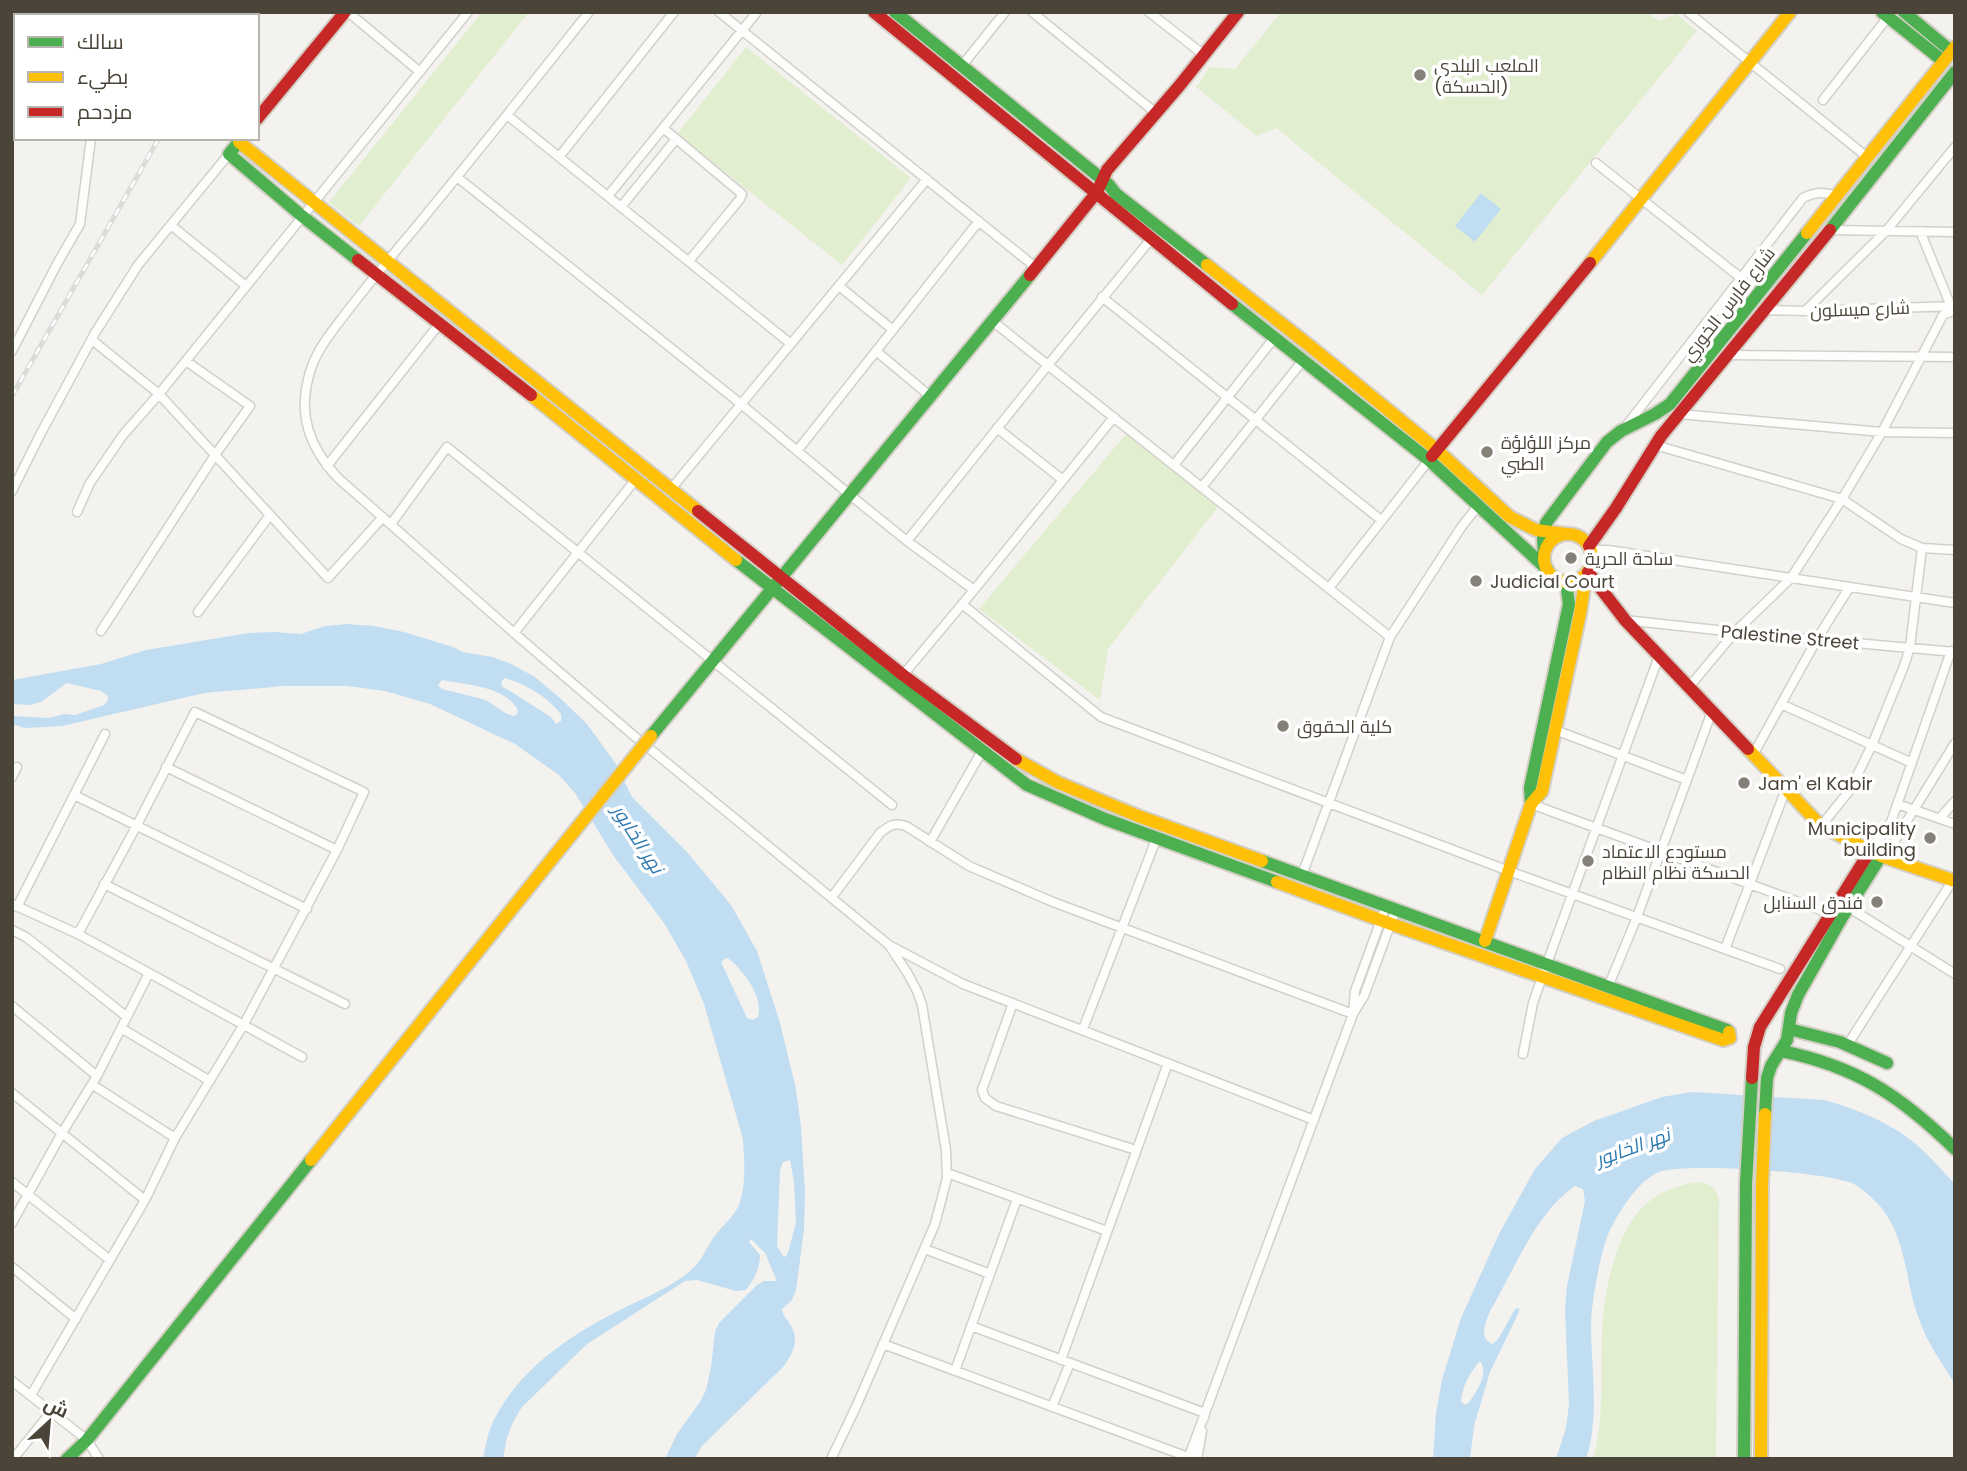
<svg xmlns="http://www.w3.org/2000/svg" width="1967" height="1471" font-family="Poppins,Cairo,sans-serif">
<style>
.green{fill:#e1eecf}
.water{fill:#c0ddf1;fill-rule:evenodd}
.lines{fill:none;stroke-linecap:round;stroke-linejoin:round}
.street-casing{stroke:#d2d0cb;stroke-width:11}
.fast-casing{stroke:#d3cfc5;stroke-width:16}
.slow-casing{stroke:#d3cfc5;stroke-width:16}
.jam-casing{stroke:#d3cfc5;stroke-width:16}
.street{stroke:#fdfdfc;stroke-width:8}
.fast{stroke:#4caf50;stroke-width:12}
.slow{stroke:#ffc107;stroke-width:12}
.jam{stroke:#c62828;stroke-width:12}
.rail-casing{stroke:#dbdbda;stroke-width:5}
.rail{stroke:#fff;stroke-width:2.5;stroke-dasharray:8;stroke-linecap:butt}
.slow-bridge-casing{stroke:#d3cfc5;stroke-width:16;stroke-linecap:butt}
.slow-bridge{stroke:#ffc107;stroke-width:12}
.poi-dot{fill:#868178;stroke:#fff;stroke-width:2.5}
.labels{text-anchor:middle;dominant-baseline:central;stroke-width:7;stroke-linejoin:round;paint-order:stroke}
.poi-label{font-size:18px;fill:#4b4439;stroke:#fff;text-anchor:start}
.street-label{font-size:18px;fill:#4b4439;stroke:#fff}
.water-label{font-size:19px;font-style:italic;fill:#2e7ab2;stroke:#fff}
</style>
<rect width="100%" height="100%" fill="#f4f2ee"/>
<path class="green" d="M482 12H529L359 226 329 202Z
M1281 12H1646L1659 21 1676 14 1697 31 1482 295 1276 128 1257 136 1196 87 1210 67 1235 69Z
M746 47 911 178 842 265 677 134Z
M1126 434 1218 507 1108 649 1100 700 979 609Z
M1697 1182C1708 1182 1717 1188 1719 1200L1716 1459H1593C1605 1418 1600 1373 1602 1330 1603 1304 1608 1277 1617 1252 1631 1211 1653 1189 1697 1182Z"/>
<path class="water" d="M1481 193 1501 209 1475 242 1455 226Z
M347 624 374 626 404 632 453 647 462 652 492 657 509 663 535 677 561 699 587 724 616 764 632 797 687 852 731 905 757 951 780 1023 796 1089 801 1127 805 1192 804 1230 796 1290 792 1300 782 1309C783 1316 786 1318 790 1324 800 1340 793 1354 783 1367L702 1446 694 1459H665L677 1434 700 1402 706 1390 711 1367 715 1332 719 1323 757 1285 764 1281H777L765 1253 751 1239 749 1242 760 1255C760 1267 754 1282 745 1290L736 1291 697 1280 685 1281 587 1344 522 1407 513 1422 507 1437 503 1459H483C486 1445 488 1430 495 1418 522 1365 577 1331 628 1306 649 1296 682 1282 697 1264 704 1256 708 1245 714 1237 724 1223 737 1216 741 1198 746 1180 744 1158 743 1139L704 1004 686 961 664 923 613 855 575 793 559 775 515 744 430 704 385 691 347 686H284L204 693 62 726 25 728 12 724V716L49 718 64 714 75 715 104 705 108 700V696L101 691 67 683 41 702 30 705 12 704V680L101 664 146 650 249 633 275 632 301 634 325 626ZM505 678C528 685 546 696 561 714V721L556 724 551 717 502 686 501 682ZM442 680C467 685 505 686 518 710L517 714 514 716 507 714 486 700 442 689 438 685ZM726 958 729 959C744 971 764 998 758 1017L753 1020 747 1018 721 962ZM790 1160 794 1182 796 1222 788 1253 785 1257 783 1256 777 1246 780 1170 783 1162Z
M1692 1092 1824 1100C1856 1109 1890 1122 1917 1145 1930 1156 1942 1171 1955 1184V1384C1942 1363 1927 1343 1919 1319 1904 1280 1908 1239 1879 1205 1872 1198 1863 1189 1854 1184 1830 1172 1685 1162 1659 1172 1638 1180 1615 1217 1607 1237 1599 1260 1590 1308 1591 1332 1592 1369 1599 1423 1586 1459H1556L1566 1428 1569 1404 1565 1310 1567 1286 1585 1201 1583 1189 1575 1186C1535 1213 1514 1271 1490 1311 1486 1322 1478 1339 1493 1344L1499 1338 1515 1309 1519 1308V1312L1490 1372 1474 1426 1470 1459H1433L1436 1413 1442 1380 1461 1318 1499 1234 1535 1169 1562 1138 1594 1121 1662 1097ZM1480 1361C1490 1374 1476 1391 1469 1403L1464 1405 1461 1401C1462 1387 1470 1372 1480 1361Z"/>
<g class="lines">
<g class="street-casing">
<path id="street" d="M348 12 420 72
M589 12C532 84 474 156 416 227 393 254 371 281 349 309 334 329 317 348 310 372 297 414 309 447 338 478L514 633 633 735 889 945 908 974 917 991 922 1005 946 1150 947 1178 935 1224 856 1407 831 1459
M719 12 1034 266
M1032 12 1156 113
M1149 12 1204 55
M1688 12 1867 157
M100 16 102 12
M961 67 1005 12
M1823 100 1888 17
M507 115 791 344
M663 128 742 194 740 199 689 261
M559 157 674 12
M1596 163 1741 278
M457 177 741 404 850 495 907 541 974 590
M608 196 757 12
M621 207 676 139
M172 226 246 286
M1830 230 1955 232
M1920 231 1952 309
M839 286 893 330
M1102 297 1381 520
M1765 310 1805 311 1955 306
M1805 311 1886 231 1955 147
M991 320 1390 637
M92 340 159 394 328 578 383 517
M12 351 57 264 80 224 91 138
M876 351 930 396
M1727 355 1955 357
M1679 414 1882 432 1955 433
M1626 426 1803 198C1814 192 1824 191 1836 196
M997 428 1063 480
M1655 445 1842 499 1901 539 1922 548 1955 550
M797 451 979 221
M1174 465 1275 337
M327 466 440 323
M1202 487 1304 359
M671 489 927 179
M12 491 41 433 95 333 138 265 229 154
M77 512 90 483 123 435 159 394 468 12
M391 524 447 447 892 805
M907 541 1048 365 1151 239
M1591 550H1608L1955 603
M1329 588 1429 460
M962 604 1101 717 1509 871 1780 969
M198 612 270 515
M1625 620 1735 632 1955 652
M101 631 215 455 250 406 186 361
M514 633 636 479
M903 675 974 590 1114 417
M1689 687 1735 632 1791 578 1842 499 1882 432 1943 315 1953 311
M1781 704 1912 763
M1555 730 1687 780
M1753 755 1817 639 1849 588
M166 767 337 850
M12 777 17 767
M74 795 307 909
M1531 804 1834 915
M1897 804 1955 824
M1940 818 1955 801
M1821 826 1850 790 1872 745 1904 666 1910 647 1922 548
M930 842 982 751
M1870 851 1891 822 1951 651
M1881 856 1894 842 1955 743
M1302 875 1390 637 1462 526 1478 506
M104 884 345 1004
M832 897 880 833C889 826 894 822 906 826L969 866 1053 902 1353 1014
M12 904 78 934 302 1057
M17 907 105 734
M1848 907 1955 974
M12 930 26 937 127 1017
M891 946 963 984 1314 1120
M1725 949 1786 789
M1608 987 1637 917 1712 711
M1013 1003 982 1090 985 1098 996 1106 1136 1150
M12 1006 97 1076
M1353 1014 1355 991 1386 906
M121 1028 210 1081
M1083 1029 1157 837
M1848 1044 1953 880
M1523 1054 1533 1003 1542 977 1659 656
M93 1085 175 1138
M12 1093 145 1200
M947 1173 1107 1231
M12 1182 110 1260
M12 1223 62 1133 97 1076 149 973
M925 1249 990 1274
M12 1267 76 1319
M971 1326 1205 1413 1204 1418
M883 1344 1188 1457
M1061 1360 1168 1063
M955 1371 1017 1199
M12 1381 87 1440 99 1459
M31 1395 145 1200 175 1138 244 1024 337 850 364 792 195 712 137 825 78 934
M1052 1407 1070 1363
M13 1459 51 1412
M1188 1459 1353 1014 1364 996 1396 909
M1197 1459 1202 1431"/>
</g>
<g class="fast-casing">
<path id="fast" d="M895 12 1108 184 1116 194 1207 265
M1882 12 1943 61
M1904 12 1951 51
M242 138 229 154 302 216 358 260
M1830 230 1955 72
M1232 304 1429 460 1547 569
M1544 557 1543 538 1546 523 1607 442 1621 431 1655 414 1670 404 1807 233
M736 560 1027 785 1105 819 1277 882
M651 736 1030 275
M1531 804 1530 788 1569 604 1566 582
M1262 861 1727 1030 1729 1032
M1789 1029 1840 1042 1887 1063
M1781 1051C1856 1066 1901 1096 1955 1149
M1765 1114 1767 1078 1771 1066 1787 1040 1791 1013 1798 995 1841 919 1881 856
M67 1459 87 1440 311 1160
M1744 1459 1746 1184 1752 1078"/>
</g>
<g class="slow-casing">
<path id="slow" d="M239 142 698 511
M1807 233 1955 47
M1590 263 1790 12
M1207 265 1310 346 1437 450 1510 517 1536 530 1566 534
M531 395 736 560
M1544 558a24 24 0 1 1 48 0a24 24 0 1 1-48 0Z
M1748 749 1821 826 1881 856 1955 881
M1016 759 1059 783 1138 816 1262 861
M1277 882 1391 924 1723 1040 1730 1038 1729 1032
M1485 941 1531 804 1542 791 1580 614 1586 574
M311 1160 543 870
M1761 1459 1762 1185 1765 1114"/>
</g>
<g class="jam-casing">
<path id="jam" d="M874 12 1232 304
M257 119 345 12
M358 260 531 395
M1030 275 1097 192 1107 170 1180 85 1238 12
M1432 456 1590 263
M698 511 903 675 1016 759
M1589 546 1616 508 1661 436 1830 230
M1588 572 1625 620 1748 749
M1752 1078 1754 1047 1760 1027 1870 851"/>
</g>
<use href="#street" class="street"/>
<use href="#fast" class="fast"/>
<use href="#slow" class="slow"/>
<use href="#jam" class="jam"/>
<g class="rail-casing">
<path id="rail" d="M233 16 235 12
M12 396 159 138"/>
</g>
<use href="#rail" class="rail"/>
<g class="slow-bridge-casing">
<path id="slow-bridge" d="M543 870 651 736"/>
</g>
<use href="#slow-bridge" class="slow-bridge"/>
</g>
<g class="poi-dot">
<circle cx="1420" cy="75" r="7"/>
<circle cx="1487" cy="452" r="7"/>
<circle cx="1571" cy="558" r="7"/>
<circle cx="1476" cy="581" r="7"/>
<circle cx="1283" cy="726" r="7"/>
<circle cx="1744" cy="783" r="7"/>
<circle cx="1930" cy="838" r="7"/>
<circle cx="1588" cy="861" r="7"/>
<circle cx="1877" cy="902" r="7"/>
</g>
<g class="labels">
<g class="poi-label">
<text x="1434" y="65">الملعب البلدي<tspan x="1434" dy="21">(الحسكة)</tspan></text>
<text x="1501" y="442">مركز اللؤلؤة<tspan x="1501" dy="21">الطبي</tspan></text>
<text x="1585" y="558">ساحة الحرية</text>
<text x="1490" y="581">Judicial Court</text>
<text x="1297" y="726">كلية الحقوق</text>
<text x="1758" y="783">Jam' el Kabir</text>
<text x="1916" y="828" text-anchor="end">Municipality<tspan x="1916" dy="21">building</tspan></text>
<text x="1602" y="851">مستودع الاعتماد<tspan x="1602" dy="21">الحسكة نظام النظام</tspan></text>
<text x="1863" y="902" text-anchor="end">فندق السنابل</text>
</g>
<g class="street-label">
<text transform="translate(1728 304) rotate(-52)">شارع فارس الخوري</text>
<text transform="translate(1860 309) rotate(-2)">شارع ميسلون</text>
<text transform="translate(1790 637) rotate(5)">Palestine Street</text>
</g>
<g class="water-label">
<text transform="translate(638 839) rotate(57)">نهر الخابور</text>
<text transform="translate(1633 1147) rotate(-20)">نهر الخابور</text>
</g>
</g>
<rect width="1967" height="1471" fill="none" stroke="#4b4439" stroke-width="28"/>
<rect x="14" y="14" width="245" height="126" fill="#ffffff" stroke="#b7b4b0" stroke-width="2"/>
<rect x="28" y="37" width="35" height="10" fill="#4caf50" stroke="#b7b4b0" stroke-width="2"/>
<text x="77" y="49" font-size="21" fill="#4b4439">سالك</text>
<rect x="28" y="72" width="35" height="10" fill="#ffc107" stroke="#b7b4b0" stroke-width="2"/>
<text x="77" y="84" font-size="21" fill="#4b4439">بطيء</text>
<rect x="28" y="107" width="35" height="10" fill="#c62828" stroke="#b7b4b0" stroke-width="2"/>
<text x="77" y="119" font-size="21" fill="#4b4439">مزدحم</text>
<g transform="translate(49 1422) rotate(26)" stroke="#ffffff" stroke-width="5" paint-order="stroke">
<path d="M0-5L12 26L0 18L-12 26Z" fill="#4b4439"/>
<text y="-10" font-size="19" font-weight="bold" text-anchor="middle" fill="#4b4439">ش</text>
</g>
</svg>
